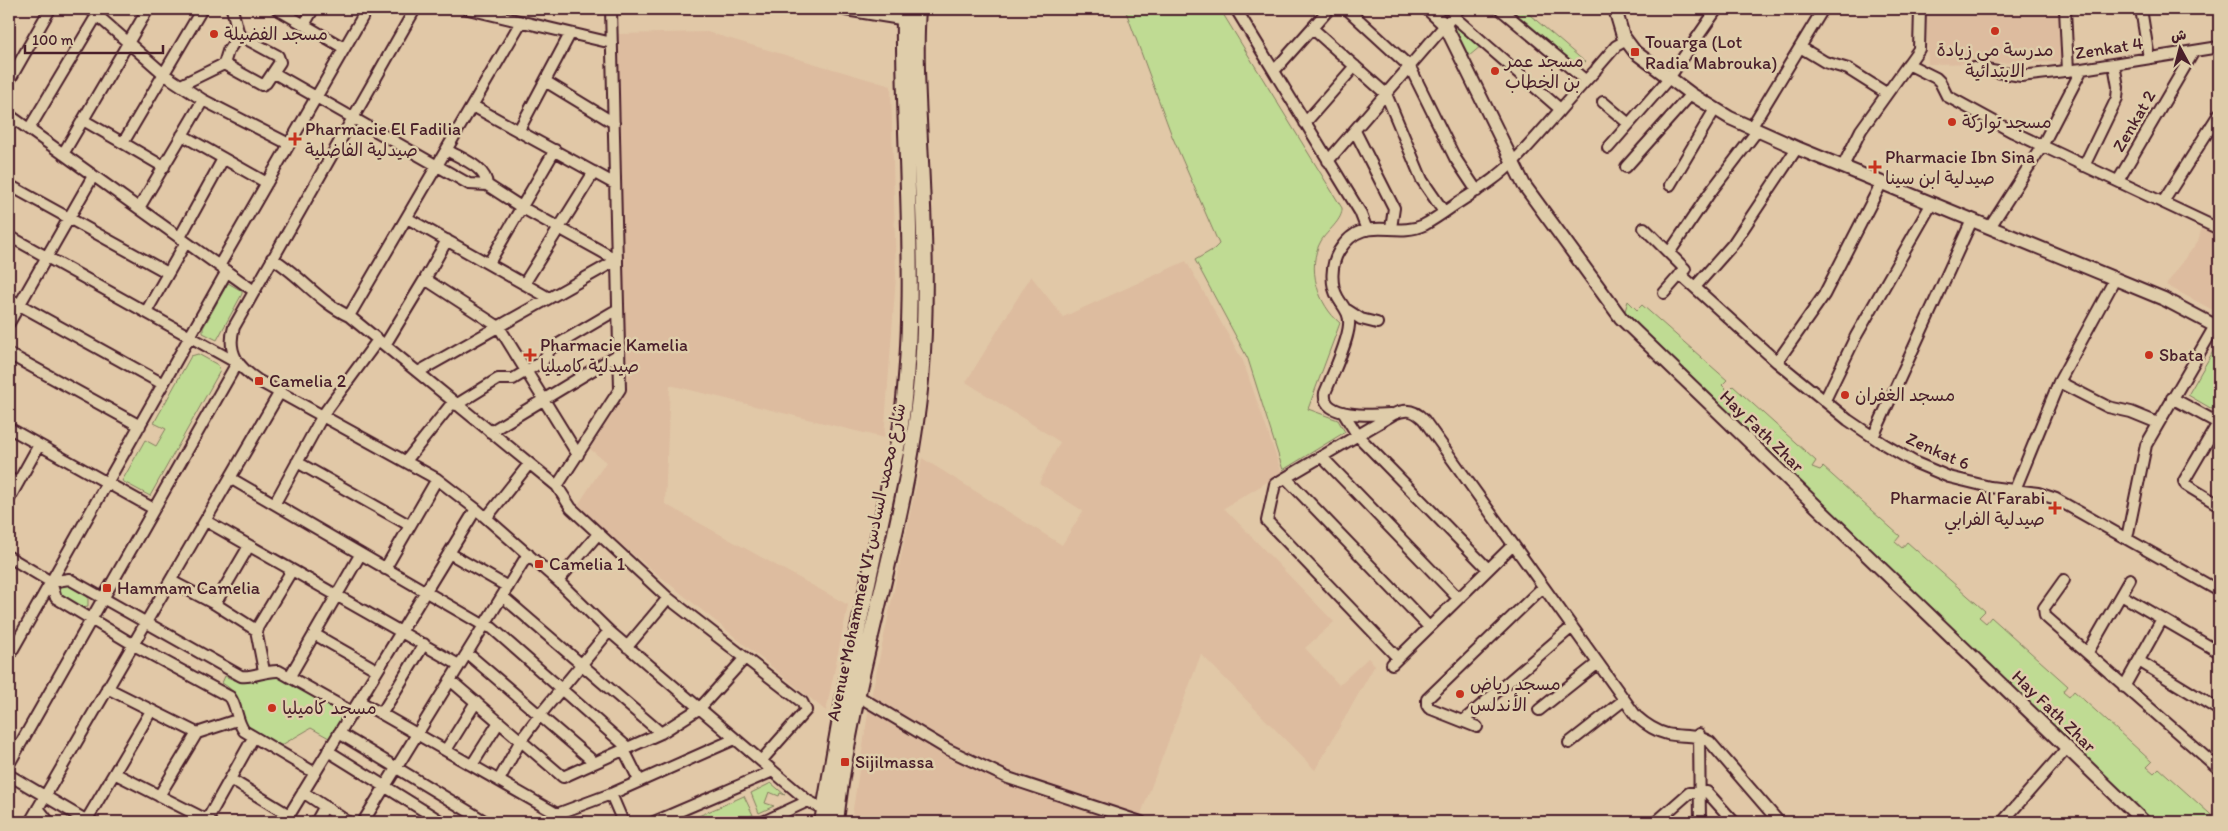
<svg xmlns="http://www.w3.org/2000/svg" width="2228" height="831" font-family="Itim,'Playpen Sans Arabic',sans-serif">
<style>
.built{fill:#ddbc9f}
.green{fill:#bfdb93;stroke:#847d5f}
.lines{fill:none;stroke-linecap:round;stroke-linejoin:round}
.minor-casing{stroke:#4a1f2b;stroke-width:14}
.tertiary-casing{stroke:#4a1f2b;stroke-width:16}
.secondary-casing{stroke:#4a1f2b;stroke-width:18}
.minor{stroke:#dfcdaa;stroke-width:10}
.tertiary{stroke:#dfcdaa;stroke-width:12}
.secondary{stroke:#dfcdaa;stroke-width:14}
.poi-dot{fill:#c8321e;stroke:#dfcdaa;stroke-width:2}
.labels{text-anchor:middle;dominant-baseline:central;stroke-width:5;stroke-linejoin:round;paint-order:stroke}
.poi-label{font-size:18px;fill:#4a1f2b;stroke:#dfcdaa;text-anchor:start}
.street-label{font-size:18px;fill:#4a1f2b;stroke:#dfcdaa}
</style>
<rect width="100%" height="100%" fill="#e1c8a7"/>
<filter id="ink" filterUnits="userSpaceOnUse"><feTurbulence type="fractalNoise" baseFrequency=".02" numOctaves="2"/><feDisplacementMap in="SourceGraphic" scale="10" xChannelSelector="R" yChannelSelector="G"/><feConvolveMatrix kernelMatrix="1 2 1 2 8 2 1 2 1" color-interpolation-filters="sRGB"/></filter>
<g filter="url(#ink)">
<path class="built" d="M1926 9H2062L2064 62 1928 64Z
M707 32 891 86 896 277 884 438 670 385 665 504 848 605 826 711 576 508 606 462 590 449 622 398 626 387 618 34Z
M2202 227 2219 237V304L2217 308 2211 309 2166 285 2198 241Z
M1186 261 1243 361 1282 473 1224 508 1334 622 1305 648 1339 685 1368 658 1375 665 1315 770 1201 654 1138 822H851L869 707 922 458 1062 545 1083 511 1039 483 1060 442 966 382 1031 276 1063 317Z"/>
<path class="green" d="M1125 9H1220L1342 208C1343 220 1327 231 1321 241 1306 267 1318 305 1340 323L1308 409 1338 420 1345 432 1283 470 1248 359 1195 260 1214 249 1219 244 1172 136Z
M1511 9H1523L1585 62 1581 66 1577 65Z
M1454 23 1481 46 1469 56 1453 24Z
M228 283 242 291V294L217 340 203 333V328Z
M1628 301 1637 310 1642 305 1727 380 1722 385 1728 391 1733 386 1816 461 1812 467 1820 470 1823 467 1900 536 1895 542 1902 548 1907 542 1985 611 1979 617 1986 623 1991 617 2068 686 2063 692 2069 697 2074 691 2152 762 2147 767 2154 773 2159 768 2219 822H2154L1644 330 1625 311Z
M2219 341V413L2188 395Z
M198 354 218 365 220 371 150 496 122 481 145 440 156 446 166 429 154 423 191 356Z
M66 584 88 597V606L82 607 60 594 57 588 59 585Z
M225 676C251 689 253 675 277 676L344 714 329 738 311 728 280 746C270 741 257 737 249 729 232 711 249 699 222 683Z
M771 783 785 795 780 793 779 796 769 792 765 803 774 806 759 813 751 793Z
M744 796 753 815 737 822H685Z"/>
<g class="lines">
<g class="minor-casing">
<path id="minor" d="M90 9 165 75 203 100 289 144
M277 9 344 48
M415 9 234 327C226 353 239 368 259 381L437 479 476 509 558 581 609 631 808 801 829 812
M468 9 612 43
M1236 9 1360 212 1367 230
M1347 9 1410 67 1455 158 1477 191
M1500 9 1585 80
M2065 9 2068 71
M2141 9 2149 58
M1453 16 1560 109
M304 25 313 9
M1312 28 1386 94 1422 180 1444 212
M1800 47 1825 62 1848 69 1886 93
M224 64 262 85 266 83 280 62 278 56 239 35
M1908 64 1936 78 1940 82 1947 96 2013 132 2219 229
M1597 68 1616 46 1625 41
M1974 68 2021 76 2082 69 2219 47
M1274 71 1329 9
M274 73 469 184 487 185
M9 81 50 9
M545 81 614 123
M181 85 224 64 228 51 239 35 232 9
M1603 102 1629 124
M473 106 615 184
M9 115 254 291
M83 120 123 143
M1305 123 1355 66
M1751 128 1823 9
M29 129 100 10
M519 130 570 34
M1355 131 1394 208 1391 228
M182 135 267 183
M1608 148 1669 78 1717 9
M447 150C462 159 486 167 487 185L521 207 617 260
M63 154 148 9
M1328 161 1459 9
M1843 166 1861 130 1919 49 1920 9
M2084 166 2117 98 2118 87 2114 64
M164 167 123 143 202 9
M1626 167 1691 94
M2118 181 2194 51
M9 185 168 273
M1670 185 1715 109
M2163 202 2219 114
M139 208 203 100
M407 218 549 298
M1990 227 2042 146 2082 69
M1644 228 1685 269 1664 293
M9 236 237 363
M180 237 223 159
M447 240 425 279 499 327 578 455
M1669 253 1709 194 1757 131
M272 258C300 275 320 303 349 316L557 486 571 508 668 598 802 702 806 710 761 761
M489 263 555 150
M219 266 367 9
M1680 274 1777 362 1848 420 1882 443 1916 463 1949 477 1990 487 2038 493 2056 499 2219 591
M524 284 594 172
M1695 287 1733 244 1797 148
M9 299 163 384
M1347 310 1361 319 1377 323
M146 312 186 242
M349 316 521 22
M9 323 93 176
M385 345 425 279
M9 354 140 426
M1777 362 1824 295 1882 182
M418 372 617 260
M2059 382 2108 407 2131 412 2158 423
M2172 398 2218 423 2184 481 2186 485 2219 505
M1825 400 1856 336 1932 203
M456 405 498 379H513L543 361 550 349 618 309
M1343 412 1358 436 1488 569
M1391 414C1375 415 1321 419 1325 393 1332 376 1348 342 1349 325 1350 313 1344 308 1338 298 1330 285 1331 264 1339 251 1363 212 1394 239 1424 225 1435 219 1446 211 1456 204 1476 191 1498 178 1514 161 1542 133 1567 100 1595 71
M9 428 154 509
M490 432 619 354
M1873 437 1972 220
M1322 457 1458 598
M406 461 453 402
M297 462 409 525
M9 478 18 483
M230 478 483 625 492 628 628 748
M1286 478 1429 627
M557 486 620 389 611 9
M2014 492 2059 382 2115 279
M9 499 39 445
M275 503 323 415 378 340
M487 517 529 464
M206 521 459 665
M2127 538 2146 445 2219 319
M449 553 508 587
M9 557 51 582 69 579 241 676C253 678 265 670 279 671L352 712
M385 569 437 479
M2064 580 2044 608 2045 616 2219 769
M171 581 215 604 256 630 264 671
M558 581 598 534
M51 582 56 598 134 645 230 697C237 706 236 720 244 731L315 773
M2121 595 2219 652
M502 596 661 733
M215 604 249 546
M256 630 292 570
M314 634 377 670
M627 647 668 598
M2088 652 2130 579
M467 653 594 762
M9 656 227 271
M1398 658 1267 521 1275 484 1394 414C1406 408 1415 410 1424 420L1636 716C1645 724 1655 731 1667 734 1682 737 1698 734 1710 742L1779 822
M2139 661 2219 710
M1392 664 1513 545
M290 676 360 555
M450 680 563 777 661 733 700 708 745 658
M2124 687 2162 619
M107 688 197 733 237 720
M853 693 947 749 1008 778 1141 822
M359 701 557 814 611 794 735 739
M1539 710 1598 663
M382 713 424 644
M1463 721 1572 627
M1477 727 1429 708 1427 705V699L1543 587
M339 733 486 822
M1699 734 1700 822
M1569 743 1624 700
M446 750 476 702
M624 750 639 780
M328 751 442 822
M9 764 237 363
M472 765 499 722
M116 774 211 822
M9 775 89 822
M230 779 289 815
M499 780 521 740 539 716 609 631
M303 792 348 822
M611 794 623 822
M159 796 197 733
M38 808 49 822
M2005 819 2067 748
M207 820 253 738
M86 821 151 711
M30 822 280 392
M285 822 476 509
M316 822 325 806
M363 822 528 554
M654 822 773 771
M763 822 808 801
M1656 822 1689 793 1707 792 1734 822"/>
</g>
<g class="tertiary-casing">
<path id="tertiary" d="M846 9 913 20
M1428 9 1445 25 1524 185 1621 318 2144 822
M1615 9 1623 36 1635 52 1691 94 1730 118 1797 148 2164 299 2219 328"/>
</g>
<g class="secondary-casing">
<path id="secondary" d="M822 822 845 690 899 438C921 295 902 152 904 9
M836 822C852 673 907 529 921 380 928 301 924 220 920 141 918 97 915 52 918 9"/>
</g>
<use href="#minor" class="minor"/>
<use href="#tertiary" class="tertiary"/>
<use href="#secondary" class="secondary"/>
</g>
</g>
<g class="poi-dot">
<circle cx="1995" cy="31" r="5"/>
<circle cx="214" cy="34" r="5"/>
<rect x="1630" y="47" width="10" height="10" rx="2.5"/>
<circle cx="1495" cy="71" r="5"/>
<circle cx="1952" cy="122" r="5"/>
<path d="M292.5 131.5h5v5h5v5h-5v5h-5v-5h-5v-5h5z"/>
<path d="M1872.5 159.5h5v5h5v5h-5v5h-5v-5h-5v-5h5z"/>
<path d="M527.5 347.5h5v5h5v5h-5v5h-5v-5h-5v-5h5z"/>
<circle cx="2149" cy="355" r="5"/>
<rect x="254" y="376" width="10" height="10" rx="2.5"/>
<circle cx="1845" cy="395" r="5"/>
<path d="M2052.5 500.5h5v5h5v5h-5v5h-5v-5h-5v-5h5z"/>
<rect x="534" y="559" width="10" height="10" rx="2.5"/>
<rect x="102" y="583" width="10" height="10" rx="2.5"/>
<circle cx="1460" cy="694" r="5"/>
<circle cx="272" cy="708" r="5"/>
<rect x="840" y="757" width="10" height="10" rx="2.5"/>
</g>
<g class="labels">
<g class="poi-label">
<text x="224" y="34">مسجد الفضيلة</text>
<text x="1645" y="42">Touarga (Lot<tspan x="1645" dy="21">Radia Mabrouka)</tspan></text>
<text x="1995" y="50" text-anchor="middle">مدرسة مي زيادة<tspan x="1995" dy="21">الابتدائية</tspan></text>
<text x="1505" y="61">مسجد عمر<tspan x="1505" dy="21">بن الخطاب</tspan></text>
<text x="1962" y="122">مسجد تواركة</text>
<text x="305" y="129">Pharmacie El Fadilia<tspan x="305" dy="21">صيدلية الفاضلية</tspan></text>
<text x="1885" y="157">Pharmacie Ibn Sina<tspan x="1885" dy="21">صيدلية ابن سينا</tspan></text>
<text x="540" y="345">Pharmacie Kamelia<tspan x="540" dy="21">صيدلية كاميليا</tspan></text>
<text x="2159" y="355">Sbata</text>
<text x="269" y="381">Camelia 2</text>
<text x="1855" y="395">مسجد الغفران</text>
<text x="2045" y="498" text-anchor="end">Pharmacie Al Farabi<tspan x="2045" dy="21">صيدلية الفرابي</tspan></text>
<text x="549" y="564">Camelia 1</text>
<text x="117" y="588">Hammam Camelia</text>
<text x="1470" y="684">مسجد رياض<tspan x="1470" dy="21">الأندلس</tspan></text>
<text x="282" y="708">مسجد كاميليا</text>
<text x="855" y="762">Sijilmassa</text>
</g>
<g class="street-label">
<text transform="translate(2109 48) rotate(-9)">Zenkat 4</text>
<text transform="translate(2134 121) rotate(-60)">Zenkat 2</text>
<text transform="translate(1762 431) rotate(44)">Hay Fath Zhar</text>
<text transform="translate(1938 451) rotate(24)">Zenkat 6</text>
<text transform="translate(866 562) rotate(-78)">Avenue Mohammed VI شارع محمد السادس</text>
<text transform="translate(2054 711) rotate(44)">Hay Fath Zhar</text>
</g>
</g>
<rect width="2228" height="831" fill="none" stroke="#dfcdaa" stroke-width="30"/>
<rect x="15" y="15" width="2198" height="801" fill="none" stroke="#4a1f2b" stroke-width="2" filter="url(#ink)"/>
<g transform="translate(2180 48) rotate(353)" stroke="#dfcdaa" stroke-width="4" paint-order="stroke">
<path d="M0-4L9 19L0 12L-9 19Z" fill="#4a1f2b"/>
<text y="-8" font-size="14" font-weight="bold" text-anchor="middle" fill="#4a1f2b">ش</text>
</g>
<path d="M25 45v8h138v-8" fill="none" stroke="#4a1f2b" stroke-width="2.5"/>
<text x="32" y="45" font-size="15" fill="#4a1f2b" stroke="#dfcdaa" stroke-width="4" paint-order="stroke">100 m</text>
</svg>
